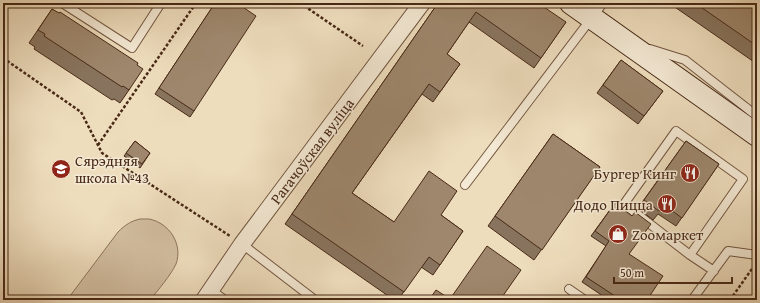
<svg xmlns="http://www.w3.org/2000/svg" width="760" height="303" font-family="'Gentium Book Plus',serif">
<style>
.green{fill:#d2bea1;stroke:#8d745c}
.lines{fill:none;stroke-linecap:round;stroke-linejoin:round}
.lane-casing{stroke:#725640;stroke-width:10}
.street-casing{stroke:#725640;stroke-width:18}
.secondary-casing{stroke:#482916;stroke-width:24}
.path{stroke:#482916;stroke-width:2.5;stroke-dasharray:3 2;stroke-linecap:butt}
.lane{stroke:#f4e9d4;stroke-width:8}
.street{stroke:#f4e9d4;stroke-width:16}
.secondary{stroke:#f4e9d4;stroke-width:22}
.wall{fill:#88745e;stroke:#482916}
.building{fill:#9e876d;stroke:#482916}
.labels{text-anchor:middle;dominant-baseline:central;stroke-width:3;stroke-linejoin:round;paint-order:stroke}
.street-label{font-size:15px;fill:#482916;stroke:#f4e9d4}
.poi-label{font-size:15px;fill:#482916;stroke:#f4e9d4;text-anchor:start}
</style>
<rect width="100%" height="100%" fill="#eeddbd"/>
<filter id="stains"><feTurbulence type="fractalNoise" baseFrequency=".005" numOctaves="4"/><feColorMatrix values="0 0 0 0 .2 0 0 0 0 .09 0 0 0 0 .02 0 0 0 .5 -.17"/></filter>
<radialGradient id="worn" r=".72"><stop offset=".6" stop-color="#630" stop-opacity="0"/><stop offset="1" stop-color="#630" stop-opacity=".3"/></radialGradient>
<path class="green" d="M140 219C143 219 146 219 149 219 170 223 183 245 176 264 171 275 158 290 150 300H67L118 232C125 225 131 221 140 219Z"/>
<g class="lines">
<g class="lane-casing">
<path id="lane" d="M62 3 132 48 161 3
M650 49 685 60 753 113 757 117
M465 185 603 3
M242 244 315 300
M690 255 743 179 676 131 624 204 690 255 714 271
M569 289 585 300
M211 290 225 300
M692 300 728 251 757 255"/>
</g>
<g class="street-casing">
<path id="street" d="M204 300 242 244 422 3"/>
</g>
<g class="secondary-casing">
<path id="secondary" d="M571 3 757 135"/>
</g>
<path class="path" d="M300 3 363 46
M545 3 553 8
M3 6 46 3
M3 58 81 112 102 153 230 236
M98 145 196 3
M757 212 756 213 757 214
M730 300 754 266"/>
<use href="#lane" class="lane"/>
<use href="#street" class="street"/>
<use href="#secondary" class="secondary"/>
</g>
<path class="wall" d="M215 3 194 111 190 117 155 94Z
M351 3H360L357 7Z
M438 3 566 22 534 68 469 22 447 54 460 64 433 102 422 94 352 193 394 222 441 215 463 231 433 275 421 267 398 300H394L285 224Z
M669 3H747L757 10V64Z
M52 9 137 65 129 90 120 103 114 99 112 100 34 49 35 47 29 43Z
M621 60 663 91 638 124 597 93Z
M553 134 600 167 534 260 488 226Z
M135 141 150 153 140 168 124 156Z
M686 141 719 164 676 226 658 214 653 220 638 208Z
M615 203 629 254 647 300H609L582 282 606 246 591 236Z"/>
<path class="building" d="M215 3H237L256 16 194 111 159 88Z
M438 3H538L566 22 541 58 476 12 447 54 460 64 440 92 429 84 352 193 394 222 429 171 457 191 441 215 463 231 440 265 429 257 404 292 292 214Z
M695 3H747L757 10V46Z
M52 9 59 13 60 12 138 63 137 65 143 69 129 90 123 86 122 87 44 36 45 34 38 30Z
M621 60 663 91 644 116 603 85Z
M553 134 600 167 542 250 495 216Z
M135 141 150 153 142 164 126 153Z
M686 141 719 164 682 218 664 205 659 211 644 200Z
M615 203 632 216 635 212 651 224 629 254 663 276 647 300H621L586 277 609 241 595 231Z
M487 246 521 270 500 300H429L436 290 450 299Z"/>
<defs>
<g id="school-disc" transform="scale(1)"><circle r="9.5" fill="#8f2418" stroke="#f4e9d4"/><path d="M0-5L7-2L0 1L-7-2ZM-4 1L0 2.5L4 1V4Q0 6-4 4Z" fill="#fff"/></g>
<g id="restaurant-disc" transform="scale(1)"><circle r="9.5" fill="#8f2418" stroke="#f4e9d4"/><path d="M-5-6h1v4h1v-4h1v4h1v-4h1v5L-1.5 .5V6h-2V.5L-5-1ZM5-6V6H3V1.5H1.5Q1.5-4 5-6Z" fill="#fff"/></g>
<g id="shop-disc" transform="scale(1)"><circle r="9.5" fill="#8f2418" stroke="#f4e9d4"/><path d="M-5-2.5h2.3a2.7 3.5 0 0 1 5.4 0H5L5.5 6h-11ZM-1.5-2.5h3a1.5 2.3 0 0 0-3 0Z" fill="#fff"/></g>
</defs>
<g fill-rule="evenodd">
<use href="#school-disc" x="61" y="169"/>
<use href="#restaurant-disc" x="690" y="173"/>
<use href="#restaurant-disc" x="667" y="204"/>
<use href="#shop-disc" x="618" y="234"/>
</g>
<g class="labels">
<g class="street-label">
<text transform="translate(312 151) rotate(-53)">Рагачоўская вуліца</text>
</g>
<g class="poi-label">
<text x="75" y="160">Сярэдняя<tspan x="75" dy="17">школа №43</tspan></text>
<text x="676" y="173" text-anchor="end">Бургер Кинг</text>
<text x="653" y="204" text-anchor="end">Додо Пицца</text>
<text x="632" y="234">Zooмаркет</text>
</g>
</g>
<rect width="760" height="303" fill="none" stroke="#eeddbd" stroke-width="16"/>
<rect x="4" y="4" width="752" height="295" fill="none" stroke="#482916" stroke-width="2"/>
<rect x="8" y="8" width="744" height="287" fill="none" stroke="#482916"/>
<path d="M614 277v6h118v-6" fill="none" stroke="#482916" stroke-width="2"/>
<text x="620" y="277" font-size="12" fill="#482916" stroke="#f4e9d4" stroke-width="3" paint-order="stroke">50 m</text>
<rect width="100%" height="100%" filter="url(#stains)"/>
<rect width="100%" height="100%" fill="url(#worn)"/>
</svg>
